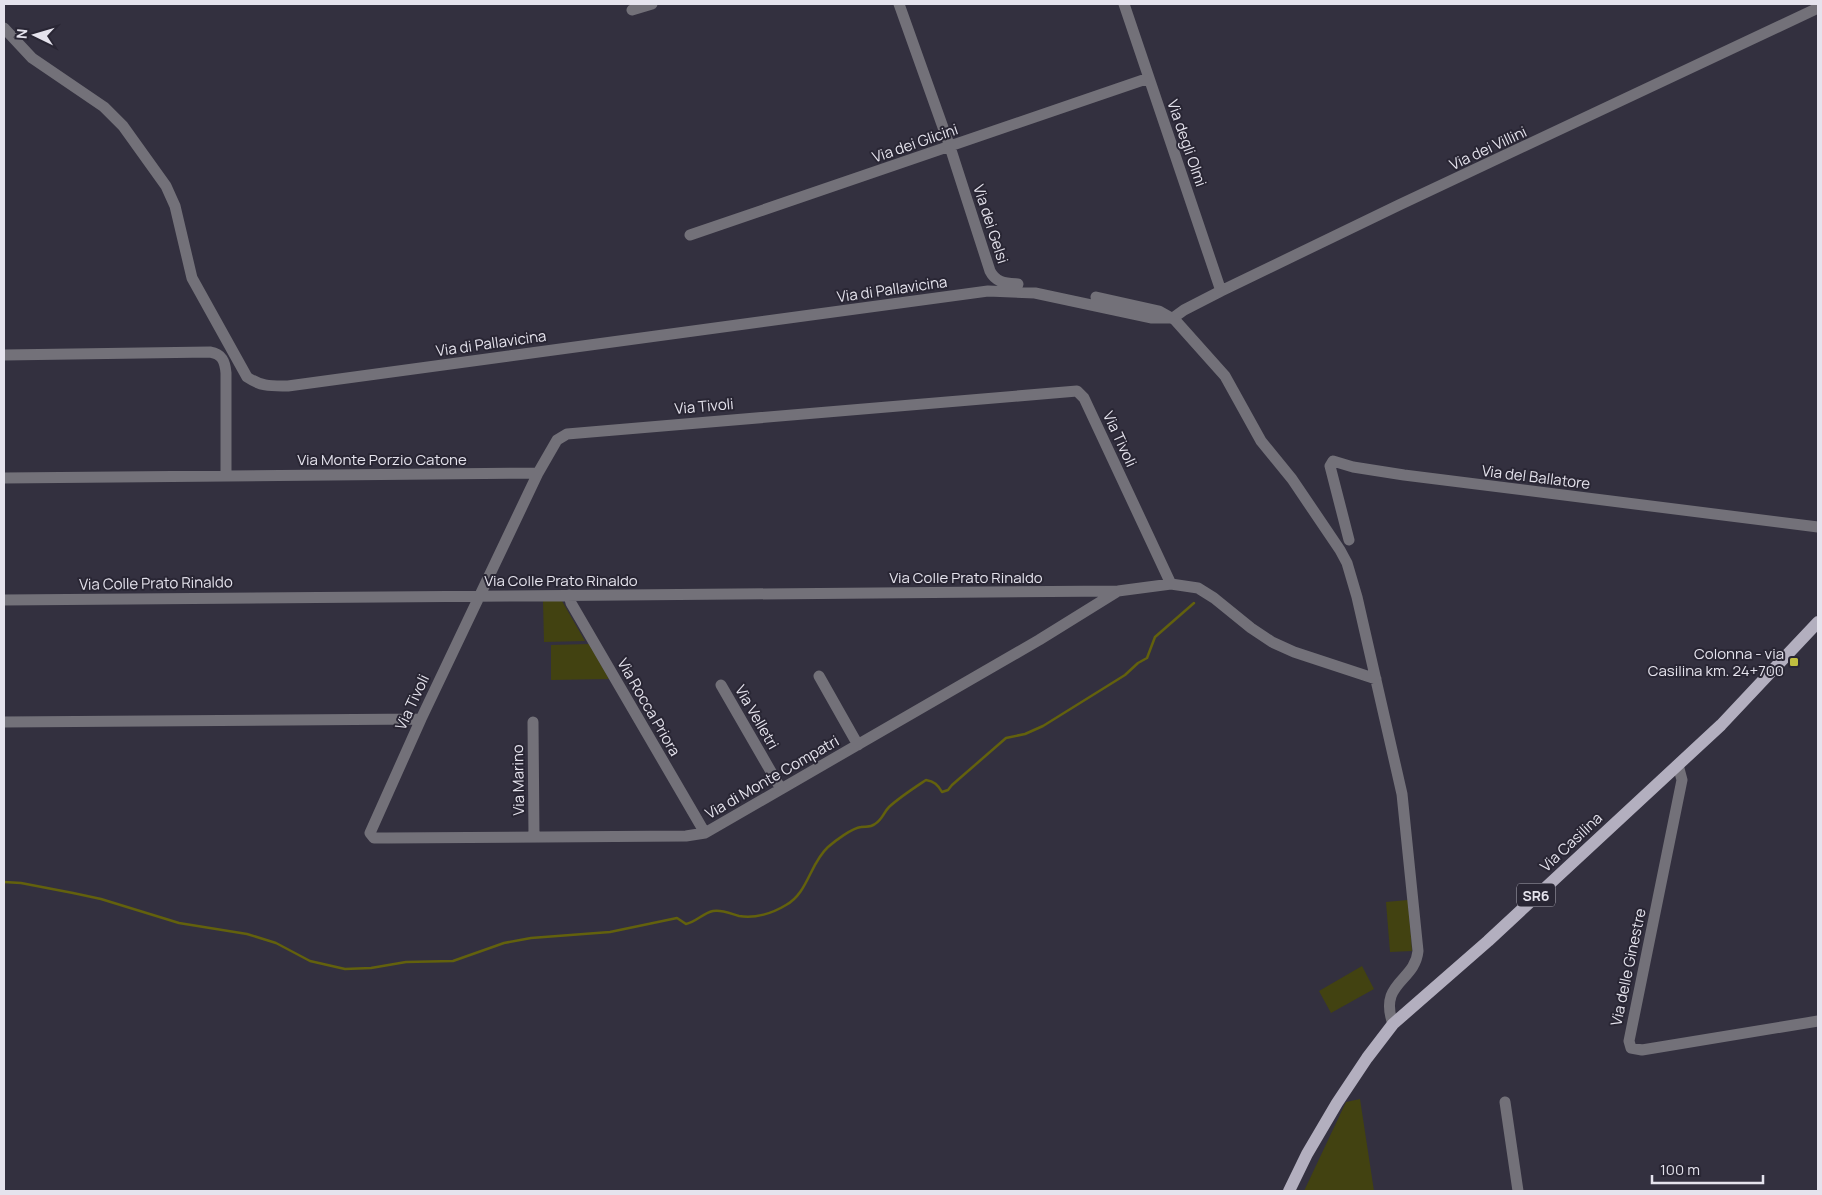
<svg xmlns="http://www.w3.org/2000/svg" width="1822" height="1195" font-family="Manrope,sans-serif">
<style>
.green{fill:#424211}
.lines{fill:none;stroke-linecap:round;stroke-linejoin:round}
.stream{stroke:#63610d;stroke-width:2.5}
.minor{stroke:#737179;stroke-width:11}
.major{stroke:#b3afbf;stroke-width:12}
.poi-dot{fill:#c0be40;stroke:#292634;stroke-width:2}
.labels{text-anchor:middle;dominant-baseline:central;stroke-width:4;stroke-linejoin:round;paint-order:stroke}
.shield{fill:#292634;stroke:#adaab6;stroke-width:1}
.shield-label{font-size:14px;font-weight:bold;fill:#e5e3ed}
.street-label{font-size:15px;fill:#e5e3ed;stroke:#292634}
.poi-label{font-size:15px;fill:#e5e3ed;stroke:#292634;text-anchor:end}
</style>
<rect width="100%" height="100%" fill="#33303f"/>
<path class="green" d="M543 601H562L585 641 544 642Z
M589 644 609 679 551 680V645Z
M1408 900 1412 951 1390 952 1386 902Z
M1362 966 1374 989 1331 1013 1319 991Z
M1360 1099 1374 1191H1304L1346 1102Z"/>
<g class="lines">
<path class="stream" d="M4 882 21 883 73 893 101 899 179 923 247 934 276 943 310 961 345 969 371 968 406 962 453 961 504 943 531 938 610 932 677 918 686 924C696 922 703 913 713 911 722 909 731 914 739 916 755 919 773 913 786 905 808 893 810 863 828 847 835 841 852 828 861 827 866 826 870 828 875 824 882 820 884 812 889 807 900 797 914 788 926 780 934 781 938 785 942 792L948 790 952 785 1006 738 1025 734 1043 726 1125 675 1138 663 1147 658 1155 637 1194 603"/>
<path class="minor" d="M899 4 950 147 990 271C996 283 1006 283 1018 284
M1124 4 1221 291
M632 10 652 4
M4 28 32 58 104 107 123 126 166 186 175 206 192 278 247 377C262 387 271 386 288 386L988 291 1035 293 1152 318H1173
M690 235 1149 78
M1096 297 1159 311 1175 320 1225 376 1261 441 1292 479 1340 550 1347 563 1357 597 1402 794 1418 951C1415 982 1378 982 1393 1024
M1173 318 1184 310 1221 291 1399 205 1818 8
M4 355 210 352C222 354 225 361 226 373V475
M4 478 538 473
M1349 540 1330 466 1333 461 1353 467 1404 475 1818 527
M1118 591 1039 640 705 833 686 836 387 838H374L370 833 421 719 538 473 557 440 567 434 1077 391 1084 398 1171 584
M569 595 571 603 705 833
M4 600 1118 591 1171 584 1198 588 1214 598 1251 628 1272 642 1294 652 1376 679
M819 676 858 745
M721 685 781 789
M4 722 421 719
M533 722 534 837
M1678 765 1682 780 1629 1041 1631 1048 1642 1050 1818 1021
M1505 1102 1518 1191"/>
<path class="major" d="M1289 1191 1307 1154 1337 1103 1367 1058 1393 1024 1488 941 1721 725 1818 622"/>
</g>
<rect class="poi-dot" x="1789" y="657" width="10" height="10" rx="2.5"/>
<g class="labels">
<rect class="shield" x="1517" y="883.5" width="38" height="23" rx="4"/>
<g class="shield-label">
<text x="1536" y="895">SR6</text>
</g>
<g class="street-label">
<text transform="translate(915 143) rotate(-19)">Via dei Glicini</text>
<text transform="translate(1187 143) rotate(71)">Via degli Olmi</text>
<text transform="translate(1488 148) rotate(-25)">Via dei Villini</text>
<text transform="translate(991 224) rotate(72)">Via dei Gelsi</text>
<text transform="translate(892 289) rotate(-8)">Via di Pallavicina</text>
<text transform="translate(491 343) rotate(-8)">Via di Pallavicina</text>
<text transform="translate(704 406) rotate(-5)">Via Tivoli</text>
<text transform="translate(1120 439) rotate(65)">Via Tivoli</text>
<text x="382" y="459">Via Monte Porzio Catone</text>
<text transform="translate(1536 477) rotate(7)">Via del Ballatore</text>
<text x="966" y="577">Via Colle Prato Rinaldo</text>
<text x="561" y="580">Via Colle Prato Rinaldo</text>
<text transform="translate(156 583) rotate(-1)">Via Colle Prato Rinaldo</text>
<text transform="translate(412 702) rotate(-65)">Via Tivoli</text>
<text transform="translate(649 707) rotate(60)">Via Rocca Priora</text>
<text transform="translate(757 717) rotate(60)">Via Velletri</text>
<text transform="translate(772 777) rotate(-30)">Via di Monte Compatri</text>
<text transform="translate(518 780) rotate(-91)">Via Marino</text>
<text transform="translate(1571 842) rotate(-43)">Via Casilina</text>
<text transform="translate(1628 967) rotate(-78)">Via delle Ginestre</text>
</g>
<g class="poi-label">
<text x="1784" y="653">Colonna - via<tspan x="1784" dy="17">Casilina km. 24+700</tspan></text>
</g>
</g>
<rect width="1822" height="1195" fill="none" stroke="#e5e3ed" stroke-width="10"/>
<g transform="translate(35 35) rotate(275)" stroke="#292634" stroke-width="4" paint-order="stroke">
<path d="M0-4L9 19L0 12L-9 19Z" fill="#e5e3ed"/>
<text y="-8" font-size="14" font-weight="bold" text-anchor="middle" fill="#e5e3ed">N</text>
</g>
<path d="M1652 1175v8h111v-8" fill="none" stroke="#e5e3ed" stroke-width="2.5"/>
<text x="1660" y="1175" font-size="15" fill="#e5e3ed" stroke="#292634" stroke-width="4" paint-order="stroke">100 m</text>
</svg>
